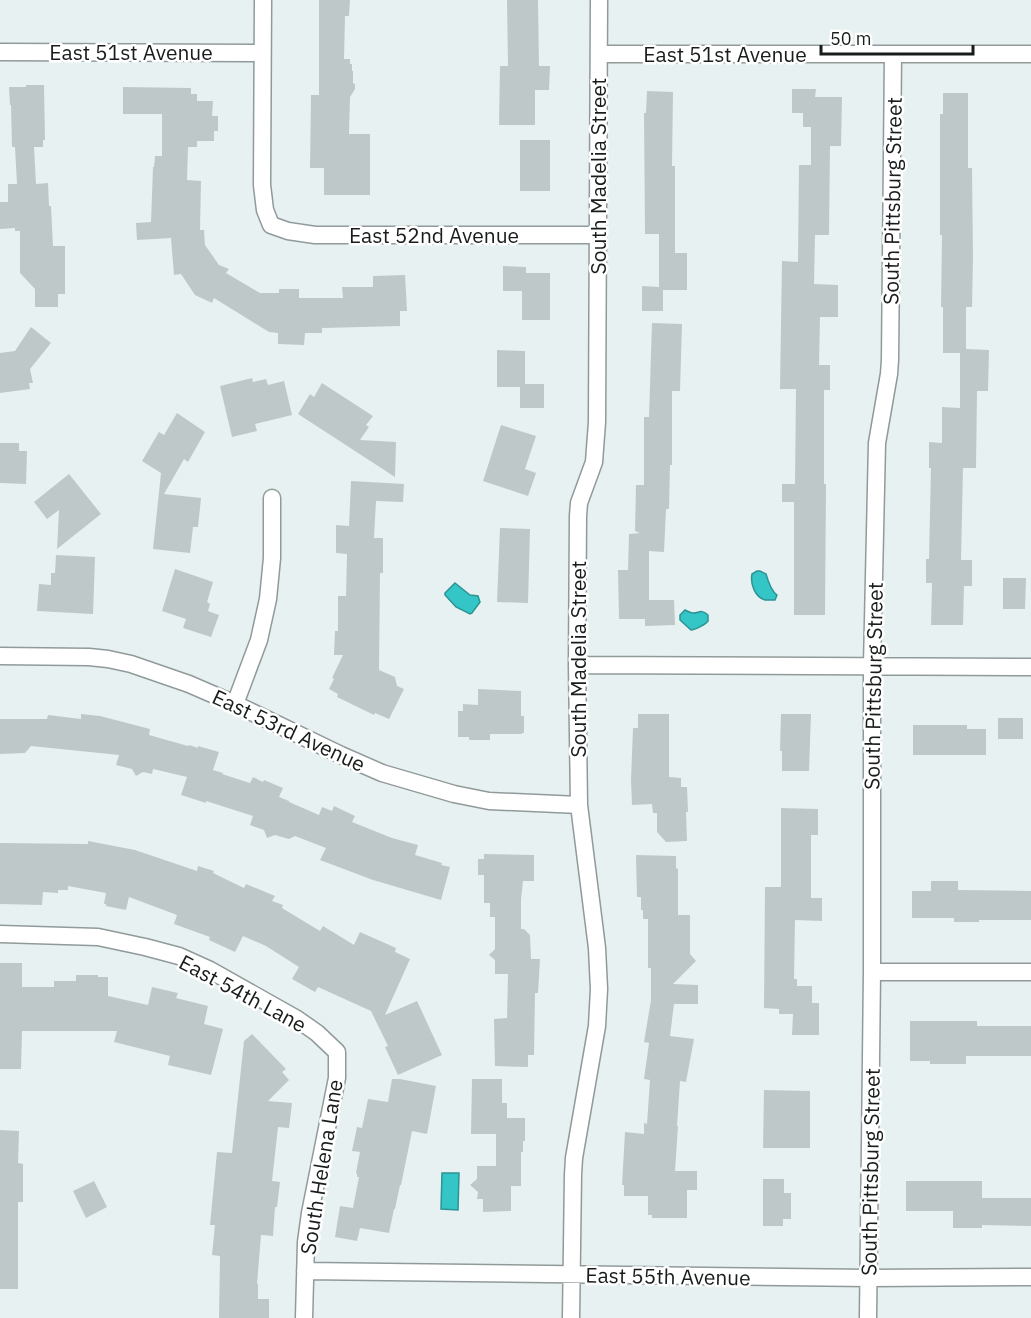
<svg xmlns="http://www.w3.org/2000/svg" width="1031" height="1318" font-family="'IBM Plex Sans',sans-serif">
<style>
.water{fill:#34c6c7;stroke:#2c9394;stroke-width:1.5}
.building{fill:#bfc8c8}
.lines{fill:none;stroke-linecap:round;stroke-linejoin:round}
.minor-casing{stroke:#919a9a;stroke-width:19}
.minor{stroke:#fff;stroke-width:16}
.labels{text-anchor:middle;dominant-baseline:central;stroke-width:5;stroke-linejoin:round;paint-order:stroke}
.street-label{font-size:21px;fill:#191c1c;stroke:#fff}
</style>
<rect width="100%" height="100%" fill="#e8f1f1"/>
<path class="water" d="M757 571H760L766 574C768 581 771 591 777 595L775 600C772 600 768 600 765 600 755 597 750 584 752 574Z
M455 583 470 595 478 596 480 602 472 613 470 614 456 607 445 595V593Z
M685 610C687 611 689 612 692 613 699 614 700 608 708 615V621C706 624 695 630 691 630L680 620V615Z
M442 1173H459L458 1210 441 1209Z"/>
<path class="building" d="M319 0H350L349 16H345L344 59H350V64H352V71H353V83L355 84V89L350 97 349 134H370V195H324V168H310L311 95H319Z
M507 0H538L539 66H550L549 90H535V125H499L500 66H508Z
M26 85H44L45 140H43V147H34L36 184 48 183 49 206H51L53 246H65V294H58V307H35V289L20 273V231H15V228L0 229V202H8V184H17L15 147H12L11 105H10L9 87H26Z
M123 87 191 88V94H197V101H213L212 116H218V131H214V141H197V147H188L187 180 201 181 200 230H204L205 245 219 265 229 269 226 273 260 293H279V289H299V298H343L342 287H373V276L405 275 407 311H400V326L322 328V333H305L304 345 278 344V333L269 332 214 298 212 303 195 295 181 274 174 275 171 238 137 240 136 223 151 222 153 167H154L155 156H162V114H123Z
M792 89H816L815 97H842L841 146H830L829 235H815L814 284 838 285V317H820L819 365H830V390H824V484H826L825 615H794V502H782V484H795L796 389H780L782 261 798 262 799 165H811V127H803V113H792Z
M647 91 673 92 672 166H675V253H687V290H663V311H642V286L659 287V234H645L644 113H646Z
M943 93H968V168H972L973 257 972 307H966V349L989 350 988 391H977L976 468H963L961 560H972V586H964L963 625H931L932 583H926V559H929L931 468H929V442L942 443V407L960 408V353H943V307H941L942 235H940V114H943Z
M520 140H550V191H520Z
M503 266 526 267V273H550V320H522V291H503Z
M652 323 682 324 680 391H672V465H670L669 509H666L664 552 649 551V600H674L675 625 645 626V619H619L618 570H628L629 534 640 533 635 531 636 485H644V417H649Z
M31 327 51 343 30 369 33 383H29L30 389 0 393V353L15 351Z
M497 350 525 351V384H544V408H520V387H497Z
M252 378 253 382 266 379 268 385 284 381 292 415 255 424 257 431 232 437 220 386Z
M322 383 373 416 366 425 369 427 360 440 396 442 395 477 298 414 310 394 314 397Z
M177 413 205 432 188 462 184 459 164 494 201 498 198 527H193L190 553 153 549 161 473 142 461 159 432 164 435Z
M501 425 536 436 525 469 536 473 528 496 483 481Z
M0 443H19V451H27L26 484 0 483Z
M69 474 101 514 57 549 59 510 47 519 34 502Z
M351 481 404 484 403 502 376 501 374 538H383V573H380L379 670 395 677 397 686 404 689 389 719 375 713 374 715 337 697 338 694 329 689 334 679 332 678 343 655H334L335 631H338V596H346L347 554 336 553V525L349 526Z
M500 528 530 529 528 603 497 602Z
M56 555 95 557 93 614 37 611 39 584 51 585V573H55Z
M175 569 213 582 207 602 210 604 208 611 219 615 211 637 183 628 186 619 162 611Z
M1003 578H1026L1025 609H1003Z
M478 689 521 691V716H524V733H522V734H490V740H469V737H458V711H463V704L478 705Z
M81 714 100 716 150 729 149 735 188 746 189 745 198 748V746L219 752 213 770 223 773 222 774 250 783 253 777 263 782 264 780 283 788 279 797 289 801V802L319 815 322 807 332 811 334 806 355 816 352 822 392 838 418 845 415 855 442 863 441 865 450 867 441 900 373 880 320 860 326 848 295 836 289 839 275 835 267 838 264 830 250 825 253 816 206 801V803L181 795 187 777 153 769 152 774 143 772 136 776 132 769 116 765 119 755 31 746 25 753 0 754V719H47L48 715 81 719Z
M638 714H669V777L681 778V787H687L688 812H686L687 841 666 842 657 832V813H653L652 804 632 805 631 780 633 728H638Z
M781 714H811L809 771H782V751H780Z
M998 718H1023V739H998Z
M913 725H967V729H986V755H913Z
M781 808 818 809V835H811V898H822V921L795 920 794 979H797V986H812V1003H819V1035H792L793 1014H779V1009L764 1008 765 887H781Z
M88 841 135 850 197 871 198 866 214 871 213 873 244 888 246 884 275 896 272 901 283 905 282 908 320 931 323 926 354 945 360 932 396 948 395 952 410 959 385 1015 417 1001 442 1055 398 1075 385 1047 388 1046 371 1011 318 987 315 992 292 979 299 967 266 946 243 936 235 952 209 940 210 937 174 924 177 915 129 897 126 910 106 906V904H104L106 893 68 886V890H58V893L43 892 42 905 0 904V843L88 844Z
M484 854 534 855V881H523L521 899V929H524L530 935 531 959H540L538 993H535L534 1055H528V1067L495 1066 494 1019 507 1018 508 974H495V960L489 955 495 949V917H490V903H484V875H478V859H484Z
M636 855 676 856V868L678 869V915H690V954L696 961 673 984 698 985V1004H674L670 1036 694 1039 686 1082 680 1081 677 1126H678L675 1171H697V1190H687V1218H652V1215H648V1196H624V1185H622L625 1132 644 1134V1123L647 1124 650 1080 644 1079 649 1043 644 1042 651 1000V968H648V919H643V910H641V897H637Z
M931 881H958V890L1031 891V920H979V922H954V918H912V891H931Z
M0 963H22V987H54V981H76V975H98V977H108V996L148 1005 152 987 178 993 176 998 208 1006 204 1024 223 1029 211 1075 168 1065 170 1056 114 1042 117 1031H22L21 1069H0Z
M910 1021H977V1026H1031V1056H966V1064H930V1061H910Z
M252 1034 286 1069 282 1072 289 1080 268 1101 292 1103 289 1128 278 1127 272 1181 280 1182 277 1207H275L273 1236 261 1235 257 1284H258V1299H269V1318H219L220 1256 212 1255 215 1225H210L217 1152 232 1153 244 1041Z
M392 1079H400L436 1086 427 1134 412 1131 401 1185H400L395 1209H394L389 1233 360 1228 357 1241 335 1237 340 1206 353 1208 359 1177H357V1174L356 1173 360 1152 352 1151 357 1127 362 1128 368 1099 388 1102Z
M472 1079H502V1103H507V1118H525V1141H523V1152H521V1186H511V1211L483 1212V1199H477L478 1192 470 1185 477 1179V1166H496V1134H471Z
M764 1090 810 1091V1148H763Z
M0 1130 19 1131 18 1163 23 1164V1202H18V1289H0Z
M763 1179H784V1193H791V1219H783V1226H763Z
M94 1181 107 1207 86 1218 73 1191Z
M906 1181H982V1198H1031V1226L982 1225V1228H953V1211H906Z"/>
<g class="lines">
<g class="minor-casing">
<path id="minor" d="M263 0 262 185 265 210 271 225 288 231 315 235H598
M0 52 262 53
M599 54H1031
M0 656 89 657 108 659 131 664 189 684 235 704 341 755 382 773 454 794 489 801 579 805
M577 665 1031 667
M235 704 259 640 268 599 272 558V498
M0 934 98 937 145 947 179 956 210 970 297 1019 317 1033 337 1052V1078L310 1213 306 1242 304 1318
M872 972H1031
M305 1271 869 1278 1031 1277
M571 1318 573 1175 574 1158 597 1026 599 989 597 948 579 805 577 665 578 516 579 503 594 462 597 422 599 0
M868 1318 872 972V666L877 443 889 374 890 360 893 54"/>
</g>
<use href="#minor" class="minor"/>
</g>
<g class="labels">
<g class="street-label">
<text x="131" y="52">East 51st Avenue</text>
<text x="725" y="54">East 51st Avenue</text>
<text transform="translate(598 176) rotate(-90)">South Madelia Street</text>
<text transform="translate(892 201) rotate(-89)">South Pittsburg Street</text>
<text x="434" y="235">East 52nd Avenue</text>
<text transform="translate(578 659) rotate(-90)">South Madelia Street</text>
<text transform="translate(873 686) rotate(-89)">South Pittsburg Street</text>
<text transform="translate(289 730) rotate(25)">East 53rd Avenue</text>
<text transform="translate(243 993) rotate(28)">East 54th Lane</text>
<text transform="translate(321 1167) rotate(-81)">South Helena Lane</text>
<text transform="translate(870 1172) rotate(-89)">South Pittsburg Street</text>
<text transform="translate(668 1276) rotate(1)">East 55th Avenue</text>
</g>
</g>
<path d="M821 45v9h152v-9" fill="none" stroke="#191c1c" stroke-width="3"/>
<text x="830" y="45" font-size="18" fill="#191c1c" stroke="#ffffff" stroke-width="4.5" paint-order="stroke">50 m</text>
</svg>
